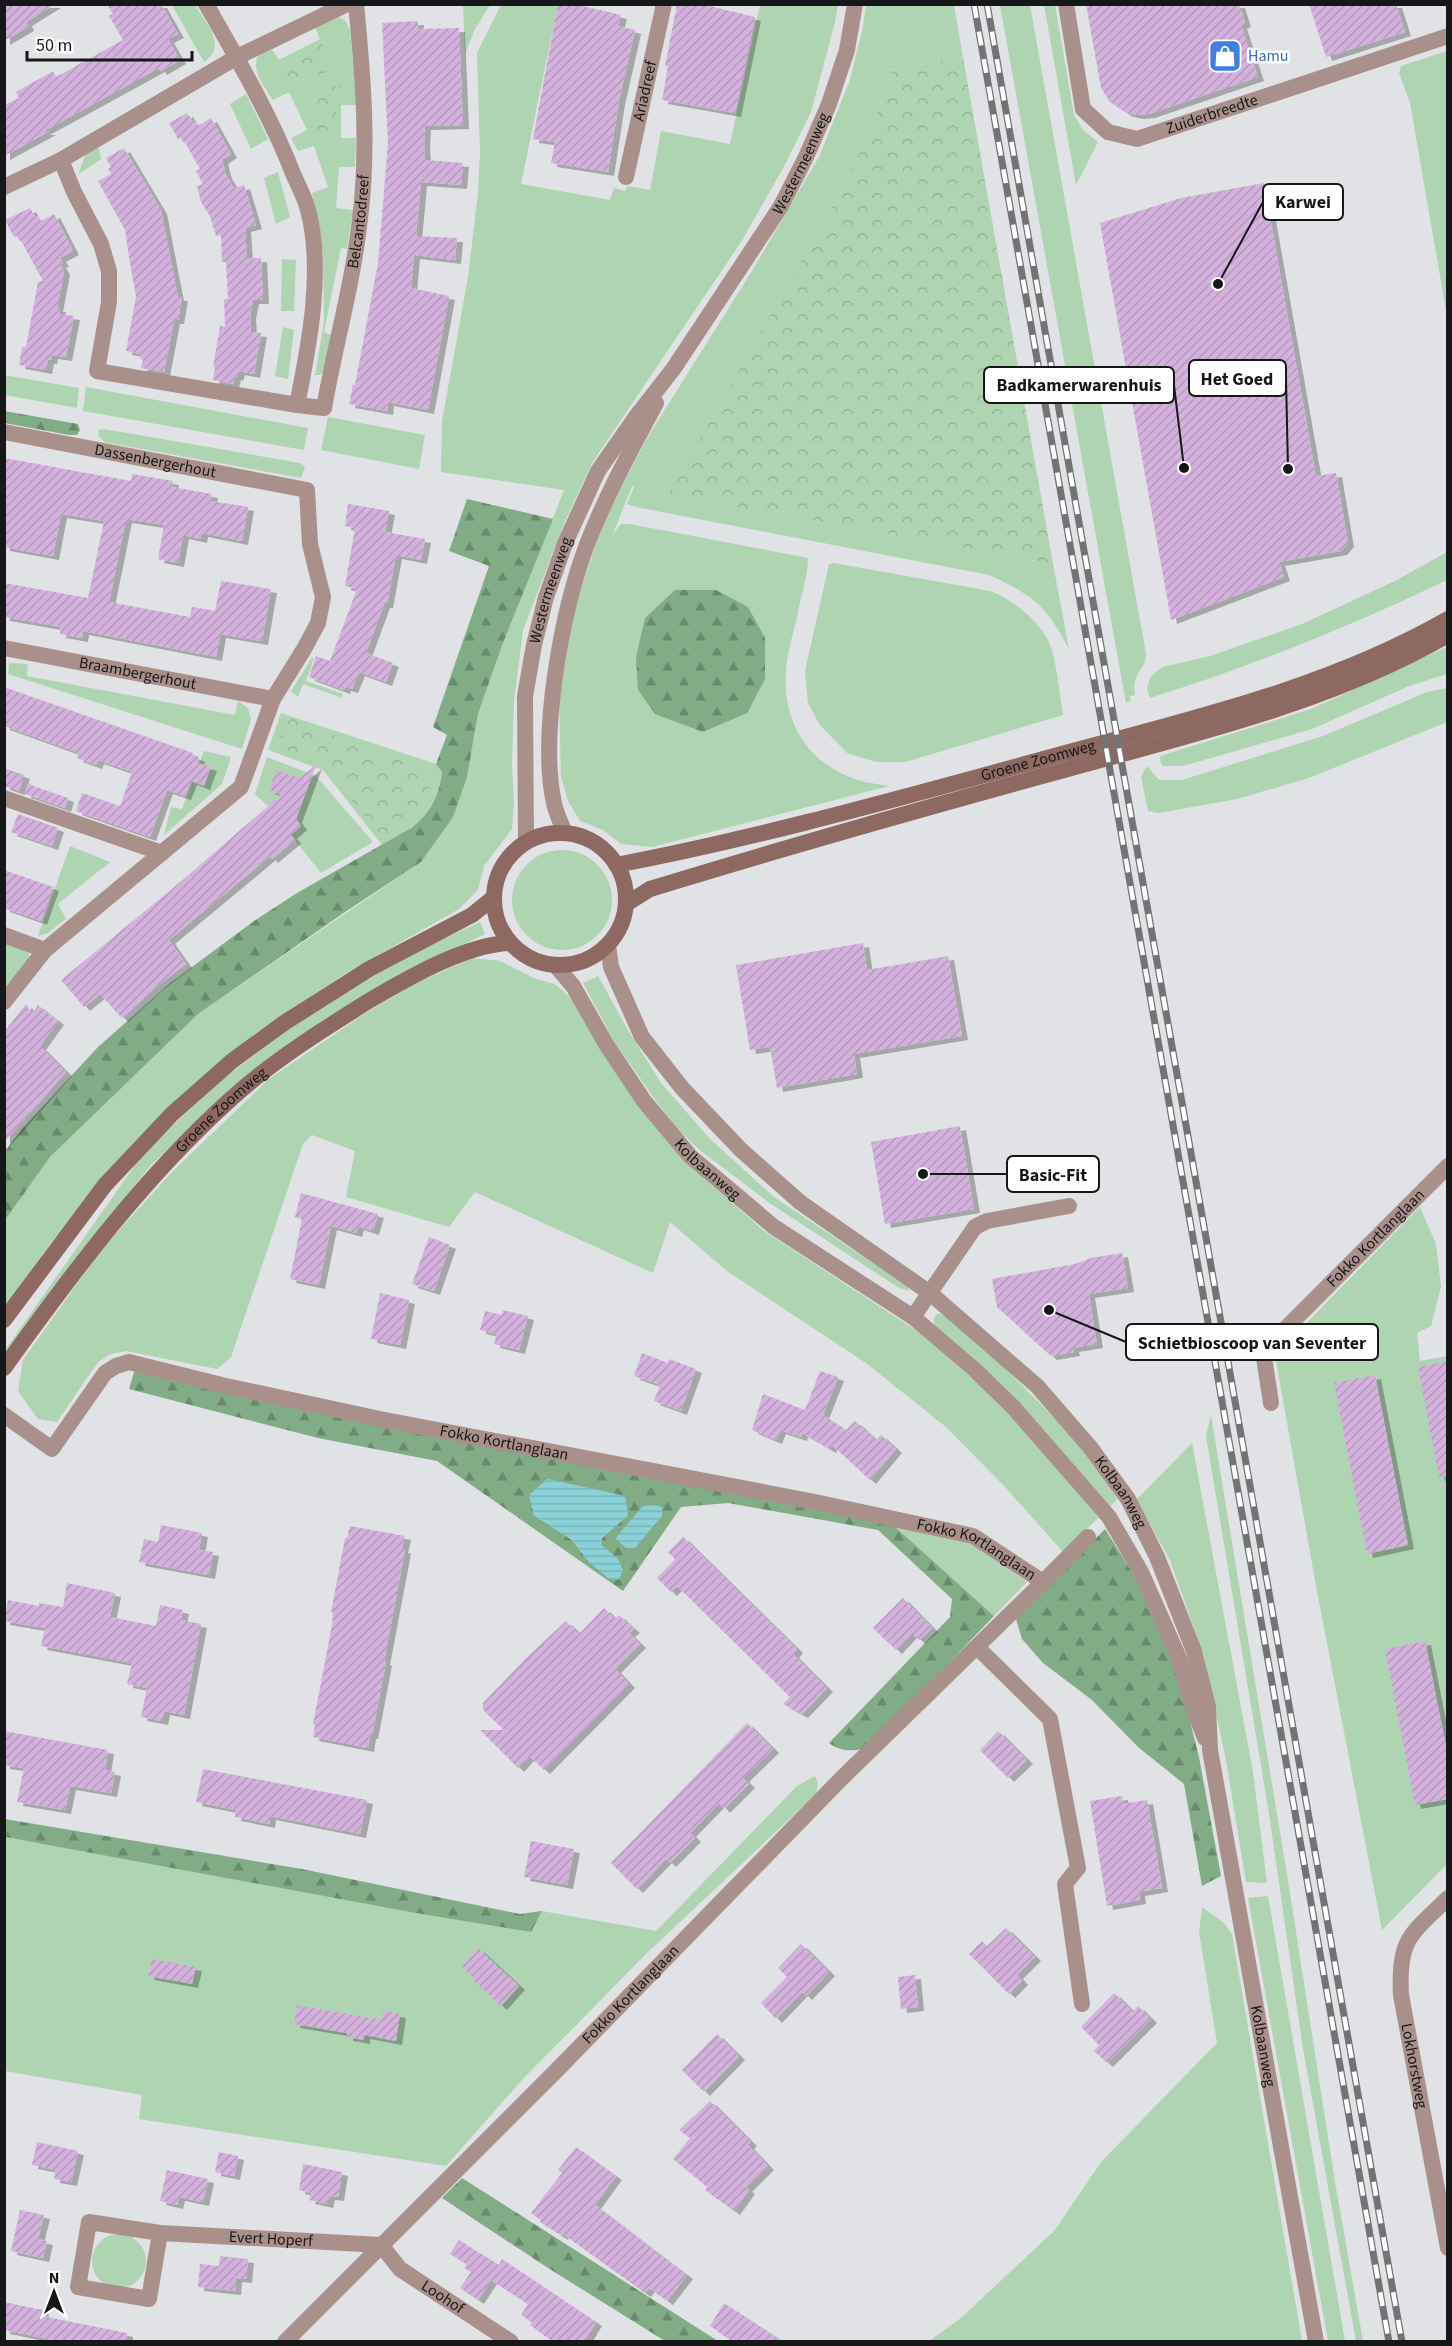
<svg xmlns="http://www.w3.org/2000/svg" width="1452" height="2346" font-family="'Source Sans 3',sans-serif">
<style>
.green{fill:#aed4b1}
.forest{fill:url(#forest-firs);fill-rule:evenodd}
.park{fill:url(#park-crowns)}
.water{fill:url(#water-rules)}
.building{fill:url(#building-hatch);filter:url(#shadow)}
.lines{fill:none;stroke-linecap:round;stroke-linejoin:round}
.minor{stroke:#aa908a;stroke-width:16}
.tertiary{stroke:#aa908a;stroke-width:16}
.secondary{stroke:#8d6961;stroke-width:16}
.rail-casing{stroke:#727375;stroke-width:7}
.rail{stroke:#fff;stroke-width:4.5;stroke-dasharray:14;stroke-linecap:butt}
.labels{text-anchor:middle;dominant-baseline:central;stroke-width:5;stroke-linejoin:round;paint-order:stroke}
.shop-label{font-size:16px;fill:#366cbe;stroke:#fff;text-anchor:start}
.street-label{font-size:16px;fill:#161718;stroke:#fff}
.leader{fill:none;stroke:#161718;stroke-width:2}
.callout-dot{fill:#161718;stroke:#fff;stroke-width:2}
.callout{fill:#fff;stroke:#161718;stroke-width:2}
.callout-label{font-size:18px;text-anchor:middle;font-weight:bold;fill:#161718}
</style>
<defs>
<pattern id="forest-firs" width="22" height="20" patternUnits="userSpaceOnUse" patternTransform="scale(1.5)"><rect width="22" height="20" fill="#82ac86"/><path d="M5 1l3.5 6h-7zM16 11l3.5 6h-7z" fill="#698b6d"/></pattern>
<pattern id="park-crowns" width="20" height="18" patternUnits="userSpaceOnUse" patternTransform="scale(1.5)"><rect width="20" height="18" fill="#aed4b1"/><path d="M2 6a3 3 0 1 1 6 0M12 15a3 3 0 1 1 6 0" fill="none" stroke="#95b598"/></pattern>
<pattern id="water-rules" width="6" height="5" patternUnits="userSpaceOnUse" patternTransform="scale(1.5)"><rect width="6" height="5" fill="#8bd2d8"/><path d="M0 2.5h6" fill="none" stroke="#77b4b9"/></pattern>
<pattern id="building-hatch" width="6" height="6" patternUnits="userSpaceOnUse" patternTransform="scale(1.5)"><rect width="6" height="6" fill="#d4b2dd"/><path d="M-1 1l2-2M0 6l6-6M5 7l2-2" fill="none" stroke="#b598bd"/></pattern>
<filter id="shadow"><feDropShadow dx="6" dy="4" stdDeviation="0" flood-color="#0004"/></filter>
</defs>
<rect width="100%" height="100%" fill="#e0e2e5"/>
<path class="green" d="M172 5H195C206 23 228 46 204 62Z
M463 5H490L475 29 465 54Z
M501 5H558L521 184 610 200 614 188 625 191 627 186 650 190 661 131 730 144 760 5H838L835 22 811 112 782 170 741 242 592 463 565 521 523 630 514 701 512 764 514 802 512 829 484 866 478 890 459 909 345 974 256 1033 177 1100 128 1149 50 1244 5 1307V1219L50 1157 198 1014 421 862 467 777 478 714 503 643 564 490 441 472 442 421 468 277 478 193 480 153 477 53Z
M866 5H954L963 57 892 70 875 121 840 193 669 495 1053 564 1069 649C1047 606 1033 595 989 575L641 508 627 504 634 487 632 486 613 534 621 524H630L808 558C808 577 800 598 797 617 793 634 787 653 786 671 782 722 808 764 858 780 867 783 879 784 889 786L652 847 621 844 603 830 580 821 568 801 561 777 559 702 574 609 605 518 649 435 752 271 819 157 850 80 863 27Z
M1000 5H1030L1146 654C1146 670 1131 672 1135 695L1130 696 1131 701 1126 703Z
M1044 5H1055L1074 115 1083 130 1098 142 1076 185Z
M339 17 346 21 350 31 357 105H341V138H356L355 167H339L336 208 353 210 347 249 341 248 324 332 331 335 324 371 320 375H315L324 322 323 254 312 193 328 187 314 146 298 151 291 138 307 130 289 92 273 100C264 86 249 69 260 52L271 48 279 60 320 39 314 24Z
M1447 51H1448L1447 316 1410 103 1399 73 1401 66Z
M246 94 268 139 251 149 230 104Z
M98 145 101 159 79 174C82 161 85 152 98 145Z
M278 172 290 217 276 224 264 178Z
M282 259 296 260 294 311H281Z
M283 327 294 330 288 379 275 376Z
M4 375 79 388 77 408 5 395Z
M86 387 308 428 304 450 83 411Z
M328 417 425 435 419 469 321 450Z
M104 429 300 463 305 467 301 478 104 442 98 435 99 430Z
M1447 552V580C1351 626 1252 666 1150 698L1147 688 1150 678 1154 673 1163 667 1210 656 1302 624 1397 580Z
M834 563 990 591C1012 599 1038 620 1049 642 1056 657 1060 696 1063 715L905 762H876L847 753 819 724 808 703 805 671 829 564Z
M1447 647V674L1409 686 1312 729 1183 766H1163L1161 763 1160 756 1311 709Z
M312 658H314L306 681 343 694 342 698 303 684 298 697 291 691Z
M9 663 28 664 27 676 235 715 238 701 248 708 251 719 242 749 8 674Z
M1447 688V722L1309 778 1237 799 1159 813 1148 811 1141 777 1147 766 1159 780H1182L1323 736 1427 692Z
M281 713 436 764 442 771C437 814 417 825 382 845L323 770 268 750Z
M204 751 231 757 222 784 164 835 171 807 182 809Z
M267 757 316 776 373 842 321 873 269 807 255 794Z
M70 846 110 862 58 904 66 919 48 933 38 936Z
M512 900a50 50 0 1 1 100 0a50 50 0 1 1-100 0Z
M480 922 485 934 387 982 226 1095 152 1164 95 1234 5 1359V1350L145 1151 222 1080 316 1008 386 965Z
M5 942 22 948 29 953V961L5 992Z
M473 958 500 961 536 979 555 984 573 1000 703 1177 764 1231 920 1333 993 1397 1038 1440 1098 1518 1063 1552 1007 1489 946 1427 866 1363 727 1271 670 1222 653 1273 475 1192 449 1227 346 1197 355 1151 312 1135 303 1144 231 1357 217 1369 126 1351 111 1354 98 1362 57 1422 38 1419 18 1391 23 1360 101 1250 173 1171 270 1078 369 1011 416 983Z
M598 976 629 1032 661 1083 711 1140 774 1197 907 1286 910 1291 899 1288 771 1204 701 1151 673 1125 614 1041 583 983Z
M1420 1207 1436 1244 1441 1287 1431 1326 1417 1333 1420 1361 1448 1356 1447 1864 1382 1930 1316 1586 1275 1355Z
M937 1314H942L987 1350 1087 1451 1117 1499 1109 1508 934 1326V1319Z
M1211 1415 1289 1887 1335 2182 1363 2341H1356L1303 2049 1268 1807 1206 1436Z
M1192 1443 1253 1772 1267 1883 1246 1882 1226 1760 1204 1656 1170 1560 1136 1500Z
M893 1525 969 1543 1027 1582 994 1616Z
M815 1776 818 1784 816 1794 648 1952 521 2081 446 2166 139 2119 142 2095 5 2071 4 1837 530 1932 542 1911 656 1931 797 1786Z
M1268 1896 1345 2341H1328L1248 1898Z
M1202 1907 1224 1923 1232 1934 1302 2341H929L961 2318 1055 2230 1101 2162 1217 2043 1199 1932Z
M92 2261a27 27 0 1 1 54 0a27 27 0 1 1-54 0Z"/>
<path class="forest" d="M4 411 78 424 80 430 77 435H69L5 423Z
M467 499 553 519 503 643 478 714 467 777 453 817 421 862 345 912 198 1014 50 1157 5 1220V1151L22 1129 98 1047 169 984 254 921 297 893 411 828C431 813 439 796 442 772L436 764 447 735 433 727 489 566 449 551Z
M675 590H716L748 607 765 638V679L747 713 703 732 655 714 638 690 636 657 645 618Z
M135 1369 893 1525 994 1616 868 1747C856 1752 840 1752 829 1743L950 1617 952 1599 878 1530 728 1503 681 1507 623 1591 437 1461 318 1438 129 1389ZM548 1479 628 1515 602 1538 601 1545 618 1560 590 1563 572 1540 534 1515 530 1495Z
M1105 1529 1137 1580 1175 1661 1199 1757 1221 1876 1202 1886 1184 1784 1138 1747 1092 1700 1043 1663 1022 1639 1016 1619Z
M5 1819 302 1869 520 1914 542 1911 531 1932 416 1913 5 1837Z
M462 2178 718 2341H665L548 2268 442 2198Z"/>
<path class="park" d="M321 43 333 68 294 88 281 64Z
M963 57 1053 564 668 495 840 193 875 121 892 70Z
M341 86V100L336 101 337 139H317V87Z
M288 717 434 774 420 814 383 838 323 767 277 746Z"/>
<path class="water" d="M548 1479 625 1496 628 1515 602 1538 601 1545 618 1559 623 1570 619 1580 609 1579 590 1563 572 1540 534 1515 529 1495Z
M654 1505 662 1507V1516L635 1548H626L616 1539 618 1535 643 1506Z"/>
<path class="building" d="M4 4H55L26 22 28 27 4 41Z
M107 4H161L178 34 168 39 180 60 161 71 159 68 44 131H50L4 156V105L19 98 16 92 53 71 56 77 123 40 109 16 113 14Z
M558 4H574L621 15 618 26 635 30 619 101 608 172 551 163 555 142 533 139Z
M677 4H701L755 17 735 113 662 100 668 66H665Z
M1086 4H1239L1245 23 1241 25 1258 77 1149 114 1138 115 1127 113 1110 102 1101 88Z
M1309 4H1396L1405 32 1326 57Z
M418 21V29L459 28 463 125 425 126 424 144 425 160 463 163 461 185 421 182 416 236 457 238 455 260 414 255 411 288 449 296 428 410 388 402 387 411 349 404 353 385H355L378 263 388 143 382 23Z
M187 113 193 122 195 120 198 126 211 118 231 154 222 160 226 175 234 188 244 185 256 225 245 228 247 259 261 258 263 300H253L250 315 251 332 261 333 254 374 239 371 237 377 235 376 233 384 213 380 215 367H213L220 326 225 327 224 299H228L226 262H222L221 235 216 236 210 216 201 202 197 186 203 184 196 171 200 169 182 137 178 139 169 123Z
M124 148 161 210 178 297H182L178 320H174L164 372 141 368 143 360 140 359 141 354 126 351 136 297 130 263 125 230 98 181 111 174 108 169 111 167 106 158Z
M1264 183 1316 476 1336 473 1348 543 1341 551 1279 562 1284 577 1171 620 1100 223 1181 198Z
M30 208 35 217 38 216 41 221 54 214 73 251 60 258 63 263 60 264 64 271 57 308H60L59 314 74 316 66 357 52 355 51 360H48L46 370 19 365 22 347H26L38 282 43 281 18 235 14 237 5 220Z
M4 458 131 481 132 474 173 481 172 487 212 494 211 501 248 507 242 541 202 533 201 539 183 535 178 563 158 559 164 525 126 519 109 602 190 617 192 607 215 611 221 581 271 589 262 641 220 634 216 657 83 631 82 638 60 634 61 627 4 617V583L88 598 104 521 61 514 53 556 4 547Z
M348 504 389 511 385 532 425 539 421 560 396 555 387 604H384L366 653 393 663 386 682 359 672 352 689 345 687 344 690 309 677 316 656 330 661 357 589 345 586 355 528 345 526Z
M4 687 193 753 192 755 199 758 197 763 211 767 204 786 191 781 185 796 167 790 150 837 76 811 82 793 120 806 132 772 98 760 96 765 77 758 79 753 4 726Z
M316 765 296 819 301 826 291 835 295 840 272 859 270 856 169 940 186 964 157 986 122 1018 100 994 84 1007 61 980 178 884 281 795 269 790 276 770 300 778Z
M4 768 24 775 19 791 4 786Z
M28 784 68 798 65 808 25 794Z
M18 814 58 828 52 846 11 832Z
M4 870 53 887 41 921 4 908Z
M863 943 867 970 948 956 962 1036 854 1054 857 1074 777 1088 770 1047 750 1050 736 965Z
M26 1004 32 1014 38 1005 58 1021 40 1046 66 1072 4 1142V1032Z
M960 1126 974 1209 885 1224 871 1142Z
M301 1193 378 1214 373 1231 358 1226 356 1233 331 1226 319 1285 290 1279 302 1219 295 1217Z
M429 1237 450 1245 434 1291 412 1284Z
M1122 1253 1128 1288 1089 1294 1097 1344 1073 1348 1074 1352 1051 1356 997 1307 992 1279 1075 1264 1091 1258Z
M380 1293 409 1300 400 1345 371 1339Z
M503 1310 528 1316 519 1350 494 1344 497 1334 480 1330 485 1311 502 1315Z
M642 1353 668 1363 669 1359 696 1369 681 1411 654 1401 660 1385 634 1376Z
M1448 1361V1476L1439 1477 1418 1367Z
M820 1371 838 1377 823 1415 846 1430 855 1421 876 1440 881 1435 896 1449 870 1480 832 1445 830 1449 802 1433 801 1437 780 1430 776 1440 752 1430 763 1394 805 1410Z
M1375 1375 1408 1545 1367 1554 1334 1383Z
M161 1525 202 1533 199 1550 213 1552 209 1575 139 1562 144 1539 158 1542Z
M350 1526 405 1536 402 1549 405 1550 384 1661 386 1662 372 1735H370L368 1748 313 1737 315 1725 313 1724 332 1625 333 1612H331L345 1538H347Z
M683 1537 797 1649 793 1654 827 1688 802 1714 783 1704 790 1697 677 1586 671 1592 657 1578 675 1559 668 1552Z
M67 1583 115 1593 110 1617 156 1626 160 1605 183 1610 181 1620 201 1624 184 1715 164 1711 162 1721 141 1717 147 1688 127 1684 132 1663 41 1646 45 1628 4 1621 8 1600 39 1606V1603L63 1607Z
M903 1598 932 1628 919 1640 912 1633 896 1650 873 1628Z
M604 1608 615 1619 619 1615 626 1622 634 1629 629 1633 640 1644 615 1669 629 1684 544 1770 529 1756 518 1768 480 1730H504L483 1710V1703L526 1658 566 1621 579 1634Z
M1425 1641 1448 1756V1799L1415 1805 1385 1649Z
M747 1723 773 1749 743 1778 749 1784 724 1809 719 1803 690 1833 695 1838 670 1863 666 1859 637 1889 611 1863Z
M4 1731 108 1750 105 1770 115 1772 111 1793 70 1786 65 1810 17 1802 24 1768 4 1765Z
M998 1731 1027 1760 1008 1778 980 1750Z
M203 1769 367 1800 360 1834 270 1816 269 1824 235 1817 236 1810 196 1802Z
M1122 1796 1123 1804 1147 1800 1162 1888 1139 1892 1140 1900 1107 1906 1090 1801Z
M531 1841 574 1849 567 1885 524 1877Z
M1006 1928 1035 1957 1017 1975 1022 1981 1009 1994 969 1954 982 1941 987 1946Z
M801 1944 829 1972 806 1996 802 1992 776 2019 761 2003 787 1977 778 1968Z
M478 1948 519 1986 501 2006 474 1981 475 1979 462 1966Z
M152 1959 196 1967 192 1984 148 1976Z
M915 1975 918 2007 901 2009 898 1977Z
M1114 1993 1133 2012 1138 2006 1151 2019 1107 2063 1094 2051 1099 2045 1081 2027Z
M297 2005 382 2020 383 2011 400 2014 396 2041 364 2035V2040L347 2037V2033L294 2024Z
M717 2034 739 2056 704 2092 682 2070Z
M710 2101 751 2142 748 2145 768 2166 746 2188 749 2190 734 2211 705 2190 707 2187 673 2159 690 2138 679 2130Z
M37 2142 78 2151 71 2182 54 2179 56 2170 32 2165Z
M576 2147 616 2176 595 2205 687 2275 667 2301 649 2288 645 2293 563 2234 562 2236 540 2222 541 2220 531 2213 562 2173 558 2170Z
M219 2152 238 2156 234 2176 215 2172Z
M303 2164 342 2172 338 2197 329 2196 327 2204 309 2200 311 2193 299 2190Z
M167 2170 208 2179 203 2202 179 2197 177 2205 160 2201Z
M20 2210 44 2215 38 2239 47 2241 43 2258 11 2251Z
M459 2240 499 2265 502 2259 596 2322 584 2342H553L530 2325 532 2322 521 2315 528 2304 491 2280 478 2300 460 2288 471 2272 464 2268 467 2264 450 2254Z
M220 2256 248 2259 246 2279 236 2278 235 2291 198 2287 200 2264 219 2266Z
M4 2302 43 2310 42 2316 127 2333V2342H62L4 2330Z
M724 2303 784 2342H733L710 2326Z"/>
<g class="lines">
<g class="minor">
<path d="M206 4C238 60 271 116 294 176 299 187 305 198 308 210 324 270 309 346 297 405"/>
<path id="s1" d="M1066 4 1083 109 1108 132 1137 139 1448 36"/>
<path id="s2" d="M61 160 74 192 101 244 109 271V302L97 371 297 405 324 408C335 345 353 283 360 219 369 147 363 76 356 4"/>
<path id="s3" d="M626 177 664 4"/>
<path d="M4 187 61 160 237 57 347 4"/>
<path id="s4" d="M4 432 307 490 310 544 323 597 318 623 304 649 273 699 241 787 45 950 4 1002"/>
<path id="s5" d="M4 648 273 699"/>
<path d="M4 798 162 853"/>
<path d="M4 935 45 950"/>
<path d="M913 1317 975 1227 987 1221 1069 1206"/>
<path id="s6" d="M1271 1403 1263 1351 1448 1166"/>
<path id="s7" d="M4 1415 52 1449 105 1373 116 1366 129 1362 226 1386 380 1419 815 1502 973 1536 1043 1582 1088 1537"/>
<path d="M977 1647 1050 1719 1078 1868 1065 1884 1082 2004"/>
<path id="s8" d="M1448 1898C1410 1935 1398 1939 1401 1995L1448 2248"/>
<path d="M89 2222 160 2233 149 2299 78 2287Z"/>
<path id="s9" d="M160 2233 381 2245 400 2269 511 2342"/>
<path id="s10" d="M285 2342 554 2073 841 1779 1043 1582"/>
</g>
<g class="tertiary">
<path d="M565 833C561 823 556 813 554 803 539 734 562 612 586 547 605 497 631 450 656 403"/>
<path id="s11" d="M526 842 525 696 534 645 546 597 566 541 598 471 635 418 674 368 781 206 806 157 829 104 847 50 855 4"/>
<path id="s12" d="M608 945 611 967 642 1037 682 1088 741 1150 801 1203 930 1293 1037 1386 1090 1447 1128 1499 1157 1557 1194 1651 1208 1707 1210 1750 1316 2342"/>
<path id="s13" d="M556 966 573 986 606 1044 644 1101 690 1156 774 1227 913 1317 975 1370 1014 1408 1109 1517 1141 1572 1179 1658 1194 1710 1205 1738"/>
</g>
<g class="secondary">
<circle cx="560" cy="899" r="66"/>
<path id="s14" d="M616 865C763 837 907 796 1051 757 1186 720 1326 689 1448 619"/>
<path d="M626 904 650 889C787 847 925 808 1064 770 1194 734 1329 703 1448 635"/>
<path d="M4 1320 105 1185 172 1114 232 1061 284 1023 369 969 472 915 493 898"/>
<path id="s15" d="M4 1368C73 1272 143 1178 232 1098 274 1060 324 1029 372 999 410 977 465 945 509 943"/>
</g>
<g class="rail-casing">
<path id="rail" d="M974 4 1389 2342
M987 4 1402 2342"/>
</g>
<use href="#rail" class="rail"/>
</g>
<defs>
<g id="shop-square" transform="scale(1.725)"><rect x="-9" y="-9" width="18" height="18" rx="4" fill="#3f7fe0" stroke="#fff"/><path d="M-5-2.5h2.3a2.7 3.5 0 0 1 5.4 0H5L5.5 6h-11ZM-1.5-2.5h3a1.5 2.3 0 0 0-3 0Z" fill="#fff"/></g>
</defs>
<g fill-rule="evenodd">
<use href="#shop-square" x="1225" y="56"/>
</g>
<g class="labels">
<g class="shop-label">
<text x="1248" y="56">Hamu</text>
</g>
<g class="street-label">
<text stroke="none"><textPath href="#s3" startOffset="88">Ariadreef</textPath></text>
<text stroke="none"><textPath href="#s1" startOffset="249">Zuiderbreedte</textPath></text>
<text stroke="none"><textPath href="#s11" startOffset="753">Westermeenweg</textPath></text>
<text stroke="none"><textPath href="#s2" startOffset="642">Belcantodreef</textPath></text>
<text stroke="none"><textPath href="#s4" startOffset="154">Dassenbergerhout</textPath></text>
<text stroke="none"><textPath href="#s11" startOffset="255">Westermeenweg</textPath></text>
<text stroke="none"><textPath href="#s5" startOffset="136">Braambergerhout</textPath></text>
<text stroke="none"><textPath href="#s14" startOffset="435">Groene Zoomweg</textPath></text>
<text stroke="none"><textPath href="#s15" startOffset="338">Groene Zoomweg</textPath></text>
<text stroke="none"><textPath href="#s13" startOffset="255">Kolbaanweg</textPath></text>
<text stroke="none"><textPath href="#s6" startOffset="212">Fokko Kortlanglaan</textPath></text>
<text stroke="none"><textPath href="#s7" startOffset="562">Fokko Kortlanglaan</textPath></text>
<text stroke="none"><textPath href="#s12" startOffset="764">Kolbaanweg</textPath></text>
<text stroke="none"><textPath href="#s7" startOffset="1048">Fokko Kortlanglaan</textPath></text>
<text stroke="none"><textPath href="#s10" startOffset="490">Fokko Kortlanglaan</textPath></text>
<text stroke="none"><textPath href="#s12" startOffset="1341">Kolbaanweg</textPath></text>
<text stroke="none"><textPath href="#s8" startOffset="186">Lokhorstweg</textPath></text>
<text stroke="none"><textPath href="#s9" startOffset="111">Evert Hoperf</textPath></text>
<text stroke="none"><textPath href="#s9" startOffset="303">Loohof</textPath></text>
</g>
</g>
<path class="leader" d="M1218 284L1263 202M1288 469L1286 378M1184 468L1174 385M923 1174L1007 1174M1049 1310L1126 1342"/>
<g class="callout-dot">
<circle cx="1218" cy="284" r="6"/>
<circle cx="1288" cy="469" r="6"/>
<circle cx="1184" cy="468" r="6"/>
<circle cx="923" cy="1174" r="6"/>
<circle cx="1049" cy="1310" r="6"/>
</g>
<g class="callout">
<rect x="1263" y="184" width="80" height="36" rx="6"/>
<rect x="1189" y="360" width="97" height="36" rx="6"/>
<rect x="984" y="367" width="190" height="36" rx="6"/>
<rect x="1007" y="1156" width="92" height="36" rx="6"/>
<rect x="1126" y="1324" width="252" height="36" rx="6"/>
</g>
<g class="callout-label">
<text x="1303" y="208">Karwei</text>
<text x="1237" y="385">Het Goed</text>
<text x="1079" y="391">Badkamerwarenhuis</text>
<text x="1053" y="1181">Basic-Fit</text>
<text x="1252" y="1349">Schietbioscoop van Seventer</text>
</g>
<rect width="1452" height="2346" fill="none" stroke="#161718" stroke-width="12"/>
<g transform="translate(54 2292)" stroke="#ffffff" stroke-width="4.5" paint-order="stroke">
<path d="M0-4.5L10 22L0 15L-10 22Z" fill="#161718"/>
<text y="-9" font-size="16" font-weight="bold" text-anchor="middle" fill="#161718">N</text>
</g>
<path d="M27 51v9h165v-9" fill="none" stroke="#161718" stroke-width="3"/>
<text x="36" y="51" font-size="18" fill="#161718" stroke="#ffffff" stroke-width="4.5" paint-order="stroke">50 m</text>
</svg>
